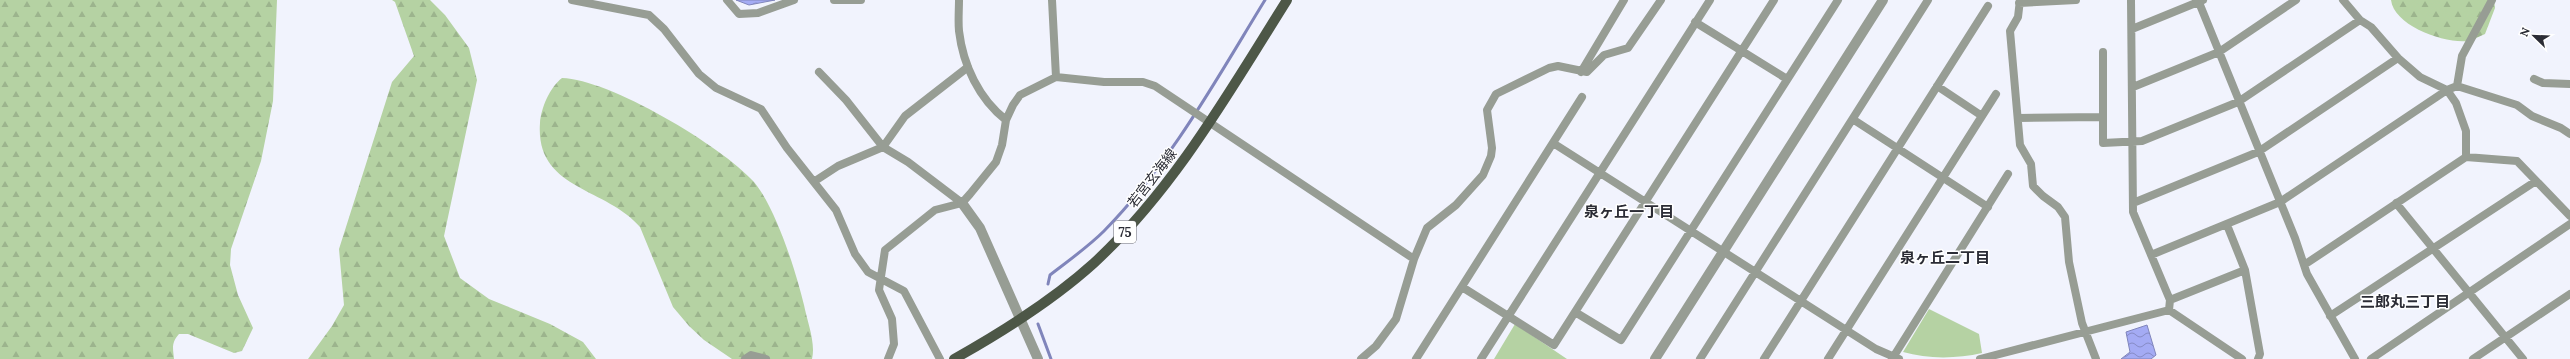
<svg xmlns="http://www.w3.org/2000/svg" width="2570" height="359" font-family="Lora,'Noto Sans JP',serif">
<style>
.green{fill:#b5d2a3}
.forest{fill:url(#forest-firs)}
.water{fill:url(#water-waves);stroke:#8085bb}
.lines{fill:none;stroke-linecap:round;stroke-linejoin:round}
.stream{stroke:#8085bb;stroke-width:3}
.minor{stroke:#979d94;stroke-width:8}
.tertiary{stroke:#979d94;stroke-width:10}
.primary{stroke:#4d5747;stroke-width:10}
.labels{text-anchor:middle;dominant-baseline:central;stroke-width:3;stroke-linejoin:round;paint-order:stroke}
.shield{fill:#fff;stroke:#6b6b72;stroke-width:1}
.shield-label{font-size:13px;font-weight:bold;fill:#2b2c35}
.street-label{font-size:14px;fill:#2b2c35;stroke:#fff}
.neighbourhood-label{font-size:15px;font-weight:bold;fill:#2b2c35;stroke:#fff}
</style>
<defs>
<pattern id="forest-firs" width="22" height="20" patternUnits="userSpaceOnUse"><rect width="22" height="20" fill="#b5d2a3"/><path d="M5 1l3.5 6h-7zM16 11l3.5 6h-7z" fill="#9cb48d"/></pattern>
<pattern id="water-waves" width="16" height="10" patternUnits="userSpaceOnUse"><rect width="16" height="10" fill="#a4abf4"/><path d="M0 5q4-4 8 0t8 0" fill="none" stroke="#868bc6"/></pattern>
</defs>
<rect width="100%" height="100%" fill="#f1f3fd"/>
<path class="green" d="M1929 309 1979 334 1982 353C1956 359 1927 359 1903 352Z
M1515 324 1567 359H1494Z"/>
<path class="forest" d="M0 0H277L273 101 261 161 231 249 230 265 238 295 253 328 242 351 234 353 188 334H179C171 343 173 348 174 359H0Z
M392 0H430L445 15 469 48 477 80 444 236 460 278 489 299 550 324 583 342 596 359H308L332 326 344 305 339 249 392 82 414 56 395 2Z
M2391 0H2494L2495 8 2485 34C2479 36 2473 41 2468 41 2445 44 2394 26 2391 0Z
M562 78C609 79 722 146 754 182 776 208 796 272 804 305 807 321 816 343 812 359H732L704 340 689 326 673 307 640 227C606 187 535 190 540 123 541 108 550 87 562 78Z"/>
<path class="water" d="M736 0H775L749 5Z
M2147 325 2156 355 2151 359H2121L2130 352 2126 332Z"/>
<g class="lines">
<path class="stream" d="M1048 284 1050 275C1068 261 1088 247 1104 231 1170 164 1216 80 1265 0
M1038 324 1051 359"/>
<path class="minor" d="M572 0 649 15 664 29 699 74 716 88 761 109 787 148 836 210 855 254 868 272 904 291 940 359
M727 0 739 14 758 13 794 0
M834 0H861
M959 0C959 10 958 21 959 31 963 65 979 99 1006 120
M1052 0 1056 77
M2020 0 2018 17 2010 31 2020 145 2031 164 2033 186 2043 196 2058 207 2065 217 2069 262 2082 323 2096 359
M2131 0 2133 212 2170 300 2169 310
M2198 0 2295 238 2307 274 2355 359
M2343 0 2360 20 2371 27 2398 58 2420 77 2447 90 2456 103 2466 131V157
M2019 3 2076 0
M1695 22 1787 79
M2132 29 2203 0
M2103 52V143L2142 141 2238 102 2360 20
M819 72 846 100 883 147 908 162 962 203
M1581 72 1624 0
M2534 79 2543 83 2570 84
M2457 86 2517 105 2532 116 2561 128 2570 134
M2133 87 2219 52 2296 0
M1982 116 1996 94
M2018 118 2102 117
M1854 120 1988 207
M1553 143 1876 349 1899 359
M2466 157 2517 161 2570 216
M815 181 838 166 883 147 905 116 968 67
M2133 203 2258 152 2398 58
M2396 203 2523 359
M2151 255 2280 202 2447 90 2457 86 2462 56 2492 0
M2304 265 2466 157
M2245 270 2260 354 2258 359
M1462 287 1554 345 1774 0
M2170 300 2245 270 2227 225
M1575 312 1621 340 1838 0
M2330 316 2536 181
M745 359 751 355 766 359
M888 359 894 344 892 319 879 290 885 250 935 210 962 203 970 194 996 162 1002 145 1006 120 1013 105 1020 95 1056 77 1104 82H1143L1155 86 1414 259
M1361 359 1376 346 1396 319 1414 259 1427 228 1456 205 1483 175 1491 156 1492 148 1487 110 1496 94 1549 68 1558 66 1587 72 1604 55 1628 48 1661 0
M1416 359 1582 97
M1481 359 1710 0
M1700 359 1928 0
M1764 359 1988 6
M1828 359 1982 116 1937 86
M1892 359 2008 174
M1980 359 2169 310 2242 359
M2371 359 2570 224
M2473 359 2570 294"/>
<path class="tertiary" d="M962 203 980 228 1038 359
M1655 359 1883 0"/>
<path class="primary" d="M954 359C1004 331 1052 301 1094 263 1175 188 1229 92 1287 0"/>
</g>
<g class="labels">
<rect class="shield" x="1114" y="221" width="22" height="22" rx="3"/>
<g class="shield-label">
<text x="1125" y="232">75</text>
</g>
<g class="street-label">
<text transform="translate(1152 178) rotate(-52)">若宮玄海線</text>
</g>
<g class="neighbourhood-label">
<text x="1629" y="211">泉ヶ丘一丁目</text>
<text x="1945" y="257">泉ヶ丘二丁目</text>
<text x="2405" y="301">三郎丸三丁目</text>
</g>
</g>
<g transform="translate(2534 36) rotate(293)" stroke="#ffffff" stroke-width="3" paint-order="stroke">
<path d="M0-3L7 15L0 10L-7 15Z" fill="#2b2c35"/>
<text y="-6" font-size="11" font-weight="bold" text-anchor="middle" fill="#2b2c35">N</text>
</g>
</svg>
